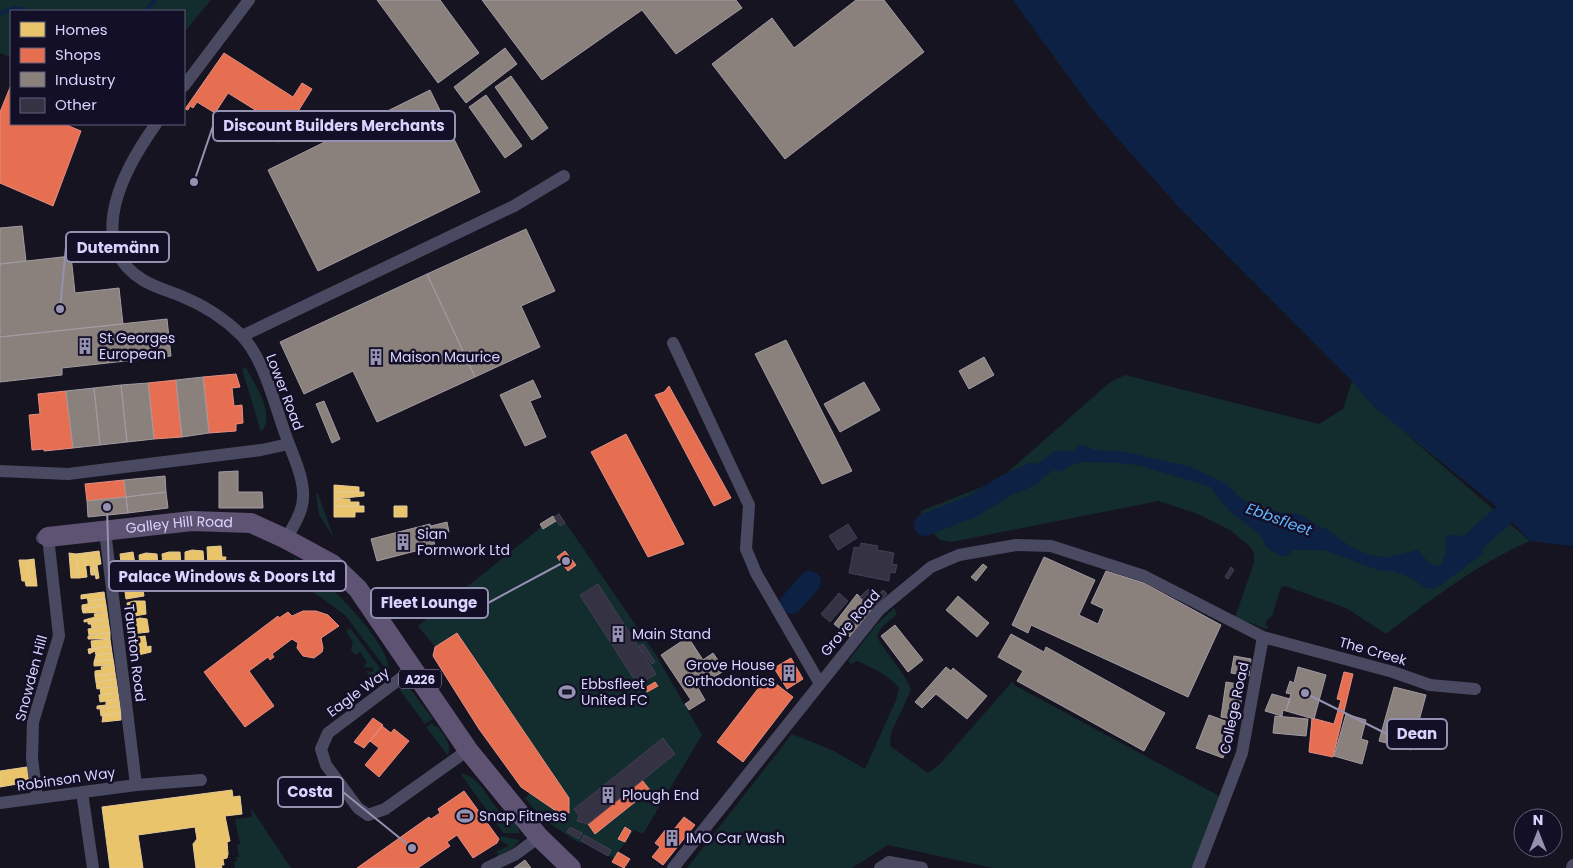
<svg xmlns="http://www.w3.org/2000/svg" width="1573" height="868" font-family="Poppins,sans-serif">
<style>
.green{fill:#132c2d}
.water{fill:#0d2144}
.homes{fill:#e9c46a;stroke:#e4c997}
.shops{fill:#e76f51;stroke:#e38d85}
.industry{fill:#8a817c;stroke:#a29aa3}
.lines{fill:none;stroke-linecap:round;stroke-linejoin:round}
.stream{stroke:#0d2144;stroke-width:4}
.river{stroke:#0d2144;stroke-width:22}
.building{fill:#343243;stroke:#433f54}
.street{stroke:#4a4962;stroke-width:12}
.primary{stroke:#5e5373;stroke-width:20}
.labels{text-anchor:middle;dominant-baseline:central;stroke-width:5;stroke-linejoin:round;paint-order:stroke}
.shield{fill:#130f26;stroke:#9e99be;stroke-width:1}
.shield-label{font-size:12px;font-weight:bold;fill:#d9d4ff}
.poi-label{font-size:14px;fill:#d9d4ff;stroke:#130f26;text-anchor:start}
.street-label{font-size:14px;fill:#d9d4ff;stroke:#130f26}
.water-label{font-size:15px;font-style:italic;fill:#62b6ff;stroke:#130f26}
.leader{fill:none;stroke:#9591b1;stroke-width:2}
.callout-dot{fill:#9591b1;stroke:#130f26;stroke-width:2}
.callout{fill:#130f26;stroke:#9591b1;stroke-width:2}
.callout-label{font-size:15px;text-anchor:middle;font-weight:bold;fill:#d9d4ff}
</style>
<rect width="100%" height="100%" fill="#161421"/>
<path class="green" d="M0 0H211L184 32V11H11V57L0 53Z
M1013 0 1502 511 1398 427 1530 541C1477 564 1432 599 1386 634L1346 608 1285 586 1281 588 1272 616 1266 621 1265 625 1269 627 1266 629 1235 617 1254 563V554L1250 547 1230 530 1198 514 1159 501 951 542 940 540 922 522 921 511 990 484 1008 472 1109 383 1125 375 1319 424 1343 409 1352 381 1176 204 1093 110Z
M246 367C254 384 277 415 261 432L242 369Z
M316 494H318L334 538 319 515Z
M559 513 656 655 702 735 643 834 634 830 614 858 581 841 580 843C558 830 540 818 525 798L530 793 521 787 479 729 433 656 435 647 418 626Z
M294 557C319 572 394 645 389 673L345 615 302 584Z
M894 608 897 614 882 627 877 635C878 645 906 672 911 690L891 733 890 746 928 773 939 765 1012 682 1016 686 1221 797 1193 868H993L888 845 852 868H687L792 734 834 751 865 769 896 700 899 688C887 674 873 668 857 661L851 664 848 661 876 625Z
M350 628 385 675 377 686 374 681 376 680 374 674 371 678 366 671 373 672V668L363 667 367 662 360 652 356 655 351 650 353 642 346 631Z
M407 688 411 690 433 719 425 724 399 689Z
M432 723 435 727 437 726C444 735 452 744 448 756L426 727Z
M460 773C487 778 489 812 514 821L520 833H503Z
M251 808 291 868H235L234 862 237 861 236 857H239L237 845 240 844 235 819 252 817Z
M501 836 520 840 514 847 498 856 497 851 509 846 500 840Z"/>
<path class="water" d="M1013 0H1573V546L1530 541 1502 511 1372 405 1352 381 1176 204 1093 110Z
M1082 445 1095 450 1126 452 1191 467 1225 483 1243 500 1260 508 1282 513 1299 514 1322 528H1326C1343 542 1364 558 1388 557 1396 556 1409 552 1418 550L1429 563 1439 566 1446 558 1445 537 1450 535 1468 536 1484 552 1441 585 1432 589 1424 587 1411 578 1396 572 1378 570 1324 550H1293L1287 556H1281L1267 548 1259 533 1235 516 1221 502 1211 487 1138 465 1119 463 1082 462 1071 465 1060 472 1054 470 1025 490 1007 493 1005 486 1007 481 1019 478 1055 451H1074L1078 446Z"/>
<path class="homes" d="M334 485 359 487V492H334Z
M334 492H364V496L334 499Z
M334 499H350V502H359V506H334Z
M334 506H364V512H355V517H334Z
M394 506H407V517H394Z
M221 546 222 557H226L225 564 208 565 207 547Z
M192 550 203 551 204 564 185 565V552Z
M99 551 101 564 97 565 99 578 96 579 92 552Z
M92 552 95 575H91L90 565 85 566 84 553Z
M133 552 136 570 122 572 120 554Z
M169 552H180L181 565 163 567 162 554Z
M69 553 76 554 79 578H71Z
M84 553 87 577 79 578 76 554Z
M146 553 157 554 158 567 140 568 139 555Z
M34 559 37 586H30L27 560Z
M19 560H27L30 586H26L25 581H22Z
M131 583H142L144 596 126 599 124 585Z
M104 592 105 599 88 601 87 598 81 599V595Z
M105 599 106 605 82 609V605L88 604V601Z
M134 601H145L146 614 129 617 127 603Z
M106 605 107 612 83 613 82 609Z
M107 612 108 619 84 622V620L95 617 94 614Z
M140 618 147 619 149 632 131 634 129 621Z
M108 619 109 626 92 628 91 624H88V622Z
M109 626 110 632 89 635 88 629Z
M110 632V639H88V636Z
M145 636 147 647 151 646V652L134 656 131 638Z
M110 639 111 646 92 649 91 641Z
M111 646 112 653 96 655 95 651 89 654 88 649Z
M112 653 113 659 94 662 96 655Z
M113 659 114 665 94 666V662Z
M114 665 115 673 95 676V671L102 670 101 667Z
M115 673 116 679 96 682 95 676Z
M116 679 117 686 97 689 96 682Z
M117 686 118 693 101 695 100 688Z
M118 693 119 699 100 702 99 695Z
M119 699 120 706 97 709V706L106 705V701Z
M120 706 121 713 101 716 100 709Z
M121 713V720L102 722 103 715Z
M27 767 29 782 0 787V771Z
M232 790 233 797 240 796 242 814 225 816 230 841 227 842 228 854 227 858 223 859 224 865H221L222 868H196L193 844 197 839 195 827 138 835 143 868H110L102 807Z"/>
<path class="shops" d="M224 53 293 97 302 83 312 89 279 142 249 124 257 111 228 93 215 113 197 102 193 108 190 106 188 110 185 109Z
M11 85V124H64L81 131 53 206 0 183V112Z
M236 374 240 387 232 388 234 406 242 405 243 423 236 424V431L209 433 203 377Z
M176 380 182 437 154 439 148 383Z
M669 386 731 498 714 506 655 395 664 392Z
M66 391 73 448 44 451V449L32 450 29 415 40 414 38 394Z
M626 434 684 544 648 557 591 452Z
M124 480 126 497 87 501 85 484Z
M565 551 576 565 568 571 557 557Z
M303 611H316L328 615 339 626 321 638 323 648 322 652 314 658 303 656 297 648 298 643 292 639 272 654 274 657 270 660 268 657 249 671 274 706 245 727 204 672 278 616 279 618 288 612 292 616Z
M457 633 569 798V813L556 811 521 787 479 729 433 656 435 647Z
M791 658 803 679 787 689 774 668Z
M1344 672 1353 674 1333 757 1309 752 1312 718 1334 724 1341 700 1337 699Z
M767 677 793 697 743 762 717 742Z
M655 682 658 686 647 692 645 688Z
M373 718 383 725 364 748 354 742Z
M382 726 391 733 394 729 409 741 379 777 365 765 379 748 370 741Z
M642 780 650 790 595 834 588 824Z
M464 791 499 839 497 843 473 858 457 835 447 842 450 846 418 868H357L429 817 431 819 440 813 438 809Z
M684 817 695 825 663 865 652 857 660 847 655 843 666 829 671 833Z
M625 827 631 831 625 842 618 839Z
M618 852 630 859 624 868 612 862Z"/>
<path class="industry" d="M377 0H440L479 53 438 83Z
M482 0H736L742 8 676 54 642 10 542 80Z
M856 0H884L924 52 785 159 712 64 772 18 794 48Z
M505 48 517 64 466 103 454 87Z
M511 76 548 128 532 140 495 87Z
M430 90 480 192 318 271 268 170Z
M486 95 522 146 505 158 469 107Z
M22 226 26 261 0 264V228Z
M526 229 555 291 521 306 540 347 475 377 427 274Z
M71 256 75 293 119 288 123 324 0 337V264Z
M427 274 475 377 377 422 353 371 304 394 280 342Z
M167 319 171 356 62 368V375L0 382V337Z
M786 340 852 471 822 484 755 354Z
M984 357 994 375 969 389 959 371Z
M203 377 209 433 182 437 176 380Z
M533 380 541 397 530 401 546 437 525 446 500 395Z
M864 382 880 410 840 432 824 404Z
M148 383 154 439 127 442 121 385Z
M121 385 127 442 100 445 94 388Z
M94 388 100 445 73 448 66 391Z
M324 401 340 439 332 443 316 404Z
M238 471V492H262L263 508H219V472Z
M165 476 166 492 126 497 124 480Z
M166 492 168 508 128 513 126 497Z
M126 497 128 513 88 517 87 501Z
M553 516 556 521 543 529 540 524Z
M447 522 449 532 434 536 431 526Z
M430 524 435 546 377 561 371 539Z
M1044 557 1095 580 1079 615 1098 624 1104 609 1091 603 1106 571 1144 583 1221 625 1188 697 1031 625 1028 633 1012 625Z
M983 564 987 567 976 581 971 577Z
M857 594 873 609 850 637 834 624Z
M958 596 989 623 977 637 946 610Z
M895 625 923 660 908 672 881 636Z
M1011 634 1044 652 1046 647 1165 713 1144 751 1017 681 1023 671 998 657Z
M688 637 703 660 713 653 725 670 698 688 705 700 689 710 685 704 691 700 661 655Z
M1234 656 1251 659 1249 676 1231 673Z
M946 667 951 671 953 668 987 696 967 719 936 694 922 708 915 702Z
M1298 667 1326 675 1314 719 1286 711 1291 694 1286 693 1290 681 1294 683Z
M1226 682 1244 685 1238 720 1221 717Z
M1394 687 1426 695 1411 750 1379 741Z
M1272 694 1290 699 1286 711 1283 710 1282 716 1265 711Z
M1346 714 1366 720 1361 739 1368 741 1362 764 1334 756Z
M1209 715 1236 725 1223 758 1196 748Z
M1275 716 1308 719 1306 736 1273 733Z
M525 860 531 868H514Z"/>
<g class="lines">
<path class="stream" d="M146 11 155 0
M0 14 14 8 29 11"/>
<path class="river" d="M925 525 973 506 1005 486 1032 474
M1454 562 1483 533 1573 455
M791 603 810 582"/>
</g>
<path class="building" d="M559 514 565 523 560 526 554 517Z
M848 524 857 538 838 550 829 536Z
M861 543 878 546 877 550 894 553 892 564 897 565 895 573 890 572 889 581 849 573 854 547 860 548Z
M1231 567 1234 570 1228 579 1225 577Z
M598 584 656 674 638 685 580 595Z
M868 589 874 594 866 602 860 597Z
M883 590 887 594 873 609 868 604Z
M839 593 848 601 830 622 821 614Z
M643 644 655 662 652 664 639 646Z
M663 738 675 754 588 824 577 821 579 816 574 809Z
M570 827 582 833 579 839 567 832Z
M584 835 611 850 608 856 581 841Z"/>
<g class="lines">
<path class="street" d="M184 86 249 0
M156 124C126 166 82 243 143 280 154 287 169 291 181 296 203 305 225 319 241 335 264 358 275 406 286 436 294 459 310 488 300 512 297 521 291 530 286 539
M242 336 514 206 564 176
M673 343 749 505 746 549 756 573 819 682
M0 471 68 474 261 450 289 444
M105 531 136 785
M413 669 328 733 321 749 326 765 358 808 368 815 385 809 468 750
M82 792 93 868
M37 798 32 758 33 722 59 636 48 537 42 538
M0 803 136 785 201 780
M487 868 516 854 539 837
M673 868 879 610 931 567 959 555 1016 545 1051 546 1144 576 1263 637 1393 672 1430 685 1475 689
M880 868 889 862 922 868
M1198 868 1242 753 1263 637
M1572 868 1573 865"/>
<path class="primary" id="s1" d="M48 537 192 521 251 523 286 539 332 564 358 589 468 750 539 837 571 868"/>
</g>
<defs>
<g id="building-bare" transform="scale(1.35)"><path d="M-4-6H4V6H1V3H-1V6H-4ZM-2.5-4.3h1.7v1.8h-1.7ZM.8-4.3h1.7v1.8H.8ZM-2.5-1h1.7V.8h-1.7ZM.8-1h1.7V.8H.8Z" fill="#9591b1" stroke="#130f26" stroke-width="2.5" paint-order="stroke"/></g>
<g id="stadium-bare" transform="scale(1.35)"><path d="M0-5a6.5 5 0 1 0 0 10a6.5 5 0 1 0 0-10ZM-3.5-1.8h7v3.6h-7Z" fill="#9591b1" stroke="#130f26" stroke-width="2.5" paint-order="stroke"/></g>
</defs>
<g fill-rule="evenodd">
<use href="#building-bare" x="85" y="346"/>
<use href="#building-bare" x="376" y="357"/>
<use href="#building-bare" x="403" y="542"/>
<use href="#building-bare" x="618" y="634"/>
<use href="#building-bare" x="789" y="673"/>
<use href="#stadium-bare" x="567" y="692"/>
<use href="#building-bare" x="608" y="795"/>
<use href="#stadium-bare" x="465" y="816"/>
<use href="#building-bare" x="672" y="838"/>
</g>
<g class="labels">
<rect class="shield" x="399" y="669.5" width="42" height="19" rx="4"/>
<g class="shield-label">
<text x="420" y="679">A226</text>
</g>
<g class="poi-label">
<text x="99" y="338">St Georges<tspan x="99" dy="16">European</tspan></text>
<text x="390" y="357">Maison Maurice</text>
<text x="417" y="534">Sian<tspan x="417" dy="16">Formwork Ltd</tspan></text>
<text x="632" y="634">Main Stand</text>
<text x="775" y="665" text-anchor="end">Grove House<tspan x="775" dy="16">Orthodontics</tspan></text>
<text x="581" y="684">Ebbsfleet<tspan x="581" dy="16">United FC</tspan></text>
<text x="622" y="795">Plough End</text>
<text x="479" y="816">Snap Fitness</text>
<text x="686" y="838">IMO Car Wash</text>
</g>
<g class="street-label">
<text transform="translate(285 392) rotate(69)">Lower Road</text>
<text stroke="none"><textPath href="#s1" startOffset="132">Galley Hill Road</textPath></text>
<text transform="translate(850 623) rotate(-49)">Grove Road</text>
<text transform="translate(1373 651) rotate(16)">The Creek</text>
<text transform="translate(135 653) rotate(83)">Taunton Road</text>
<text transform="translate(31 678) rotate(-75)">Snowden Hill</text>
<text transform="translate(358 692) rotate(-36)">Eagle Way</text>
<text transform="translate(1234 708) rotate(-78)">College Road</text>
<text transform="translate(66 779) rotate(-8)">Robinson Way</text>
</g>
<g class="water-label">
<text transform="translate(1279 519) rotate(20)">Ebbsfleet</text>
</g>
</g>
<path class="leader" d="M194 182L213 126M60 309L66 247M107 507L109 576M566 561L488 603M1305 693L1387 734M412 848L343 792"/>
<g class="callout-dot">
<circle cx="194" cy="182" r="5"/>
<circle cx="60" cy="309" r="5"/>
<circle cx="107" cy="507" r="5"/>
<circle cx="566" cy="561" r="5"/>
<circle cx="1305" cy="693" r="5"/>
<circle cx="412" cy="848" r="5"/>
</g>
<g class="callout">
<rect x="213" y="111" width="242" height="30" rx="5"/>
<rect x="66" y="232" width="103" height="30" rx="5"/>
<rect x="109" y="561" width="237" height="30" rx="5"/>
<rect x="371" y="588" width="117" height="30" rx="5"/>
<rect x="1387" y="719" width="60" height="30" rx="5"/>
<rect x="278" y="777" width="65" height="30" rx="5"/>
</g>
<g class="callout-label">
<text x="334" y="131">Discount Builders Merchants</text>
<text x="118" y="253">Dutemänn</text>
<text x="227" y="582">Palace Windows &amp; Doors Ltd</text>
<text x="429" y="608">Fleet Lounge</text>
<text x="1417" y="739">Dean</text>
<text x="310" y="797">Costa</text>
</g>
<rect x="10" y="10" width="175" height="115" fill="#130f26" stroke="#625e7d"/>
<rect x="20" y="22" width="25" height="15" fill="#e9c46a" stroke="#625e7d"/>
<text x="55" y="35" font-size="15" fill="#d9d4ff">Homes</text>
<rect x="20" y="48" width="25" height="15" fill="#e76f51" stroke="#625e7d"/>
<text x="55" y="60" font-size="15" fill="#d9d4ff">Shops</text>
<rect x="20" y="72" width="25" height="15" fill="#8a817c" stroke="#625e7d"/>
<text x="55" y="85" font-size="15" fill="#d9d4ff">Industry</text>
<rect x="20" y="98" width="25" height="15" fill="#343243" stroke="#625e7d"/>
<text x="55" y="110" font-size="15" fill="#d9d4ff">Other</text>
<g transform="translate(1538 833)"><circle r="24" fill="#130f26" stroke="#625e7d"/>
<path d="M0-4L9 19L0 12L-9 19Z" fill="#9591b1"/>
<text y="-8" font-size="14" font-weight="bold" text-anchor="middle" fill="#d9d4ff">N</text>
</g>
</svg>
